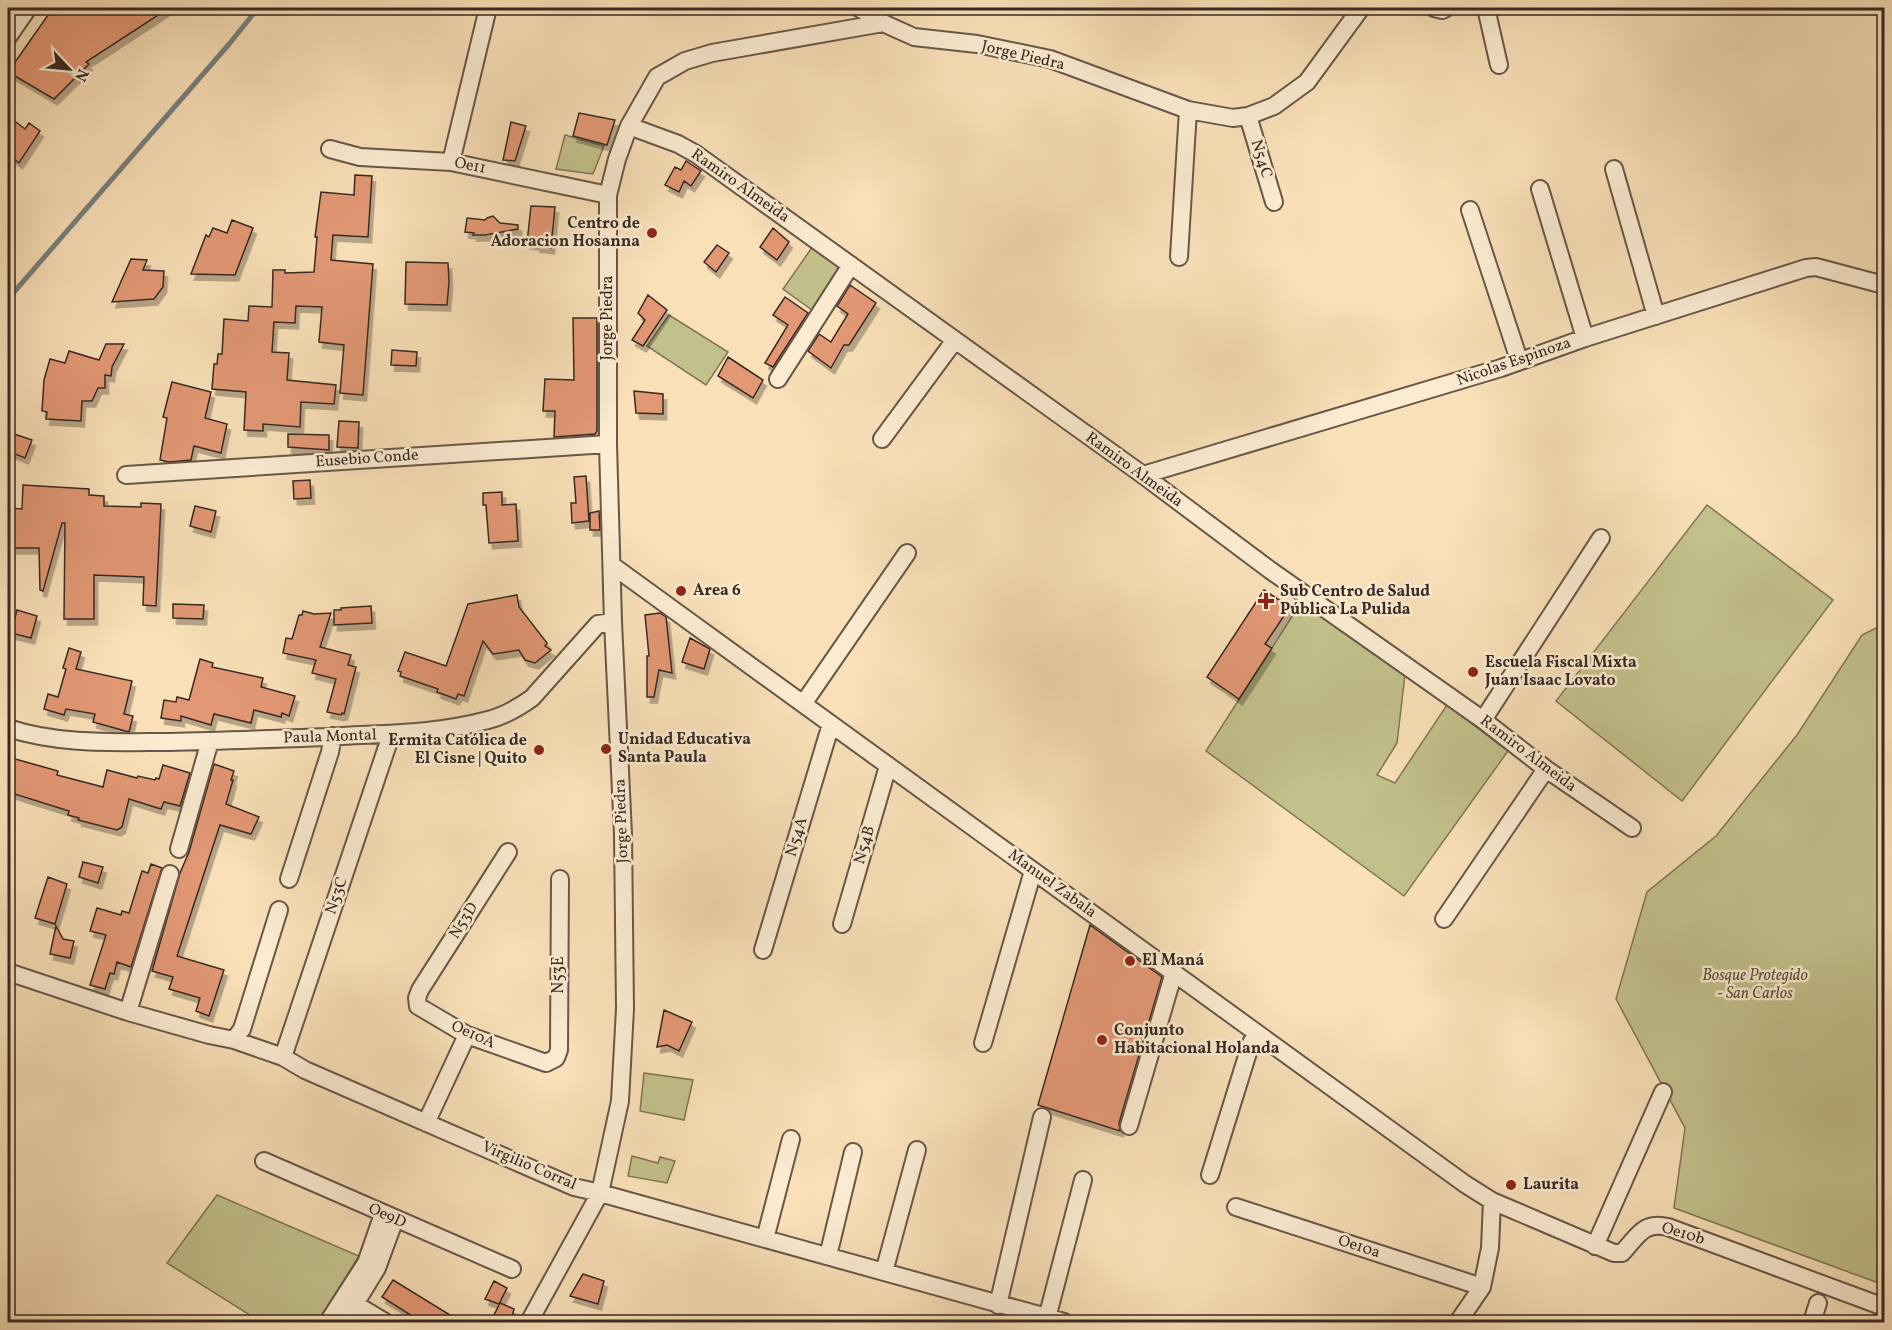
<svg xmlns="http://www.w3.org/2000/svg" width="1892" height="1330" font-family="Vollkorn,serif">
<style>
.green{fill:#c3c18b;stroke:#7e7557;stroke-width:1.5}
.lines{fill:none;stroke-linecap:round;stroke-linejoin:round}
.stream{stroke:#79807e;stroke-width:5}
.building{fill:#e39875;stroke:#382923;stroke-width:1.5;filter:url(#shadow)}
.minor-casing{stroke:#685748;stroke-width:20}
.minor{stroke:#fbebd1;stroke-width:16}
.poi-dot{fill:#8f2418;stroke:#fbebd1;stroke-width:2}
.labels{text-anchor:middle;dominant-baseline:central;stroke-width:5;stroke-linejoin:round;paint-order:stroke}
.street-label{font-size:16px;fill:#382923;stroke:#fbebd1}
.poi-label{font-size:16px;font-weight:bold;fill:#382923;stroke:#fbebd1;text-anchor:start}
.park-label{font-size:16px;font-style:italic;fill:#5b4f3d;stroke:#fbebd1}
</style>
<defs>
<filter id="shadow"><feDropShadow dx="3.5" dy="6" stdDeviation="0" flood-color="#0004"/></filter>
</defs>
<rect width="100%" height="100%" fill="#f9e0b8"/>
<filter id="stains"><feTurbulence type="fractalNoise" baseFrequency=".00333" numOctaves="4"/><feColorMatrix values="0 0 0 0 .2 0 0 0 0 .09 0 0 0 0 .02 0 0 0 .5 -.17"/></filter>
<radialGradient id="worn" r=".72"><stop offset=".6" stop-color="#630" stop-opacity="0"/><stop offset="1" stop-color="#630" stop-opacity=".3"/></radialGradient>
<path class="green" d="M565 135 604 146 593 174 556 169Z
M813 246 844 268 812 310 783 289Z
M669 315 728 352 706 385 647 346Z
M1707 505 1833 600 1682 801 1556 701Z
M1302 601 1405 674 1397 743 1377 775 1395 783 1447 705 1508 751 1404 896 1206 751Z
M1884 624V1285L1674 1208 1685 1128 1616 999 1647 892 1716 836 1797 735 1862 635Z
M644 1073 693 1080 684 1120 640 1111Z
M632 1156 658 1163 660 1157 675 1161 667 1183 628 1176Z
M217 1195 359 1256 318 1322H261L167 1263Z"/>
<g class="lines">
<path class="stream" d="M8 299 230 43 258 8"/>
</g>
<path class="building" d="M53 8H169L86 62 89 64 54 99 8 72Z
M579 113 615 120 607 145 573 136Z
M8 116 25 129 29 123 40 131 19 163 8 154Z
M511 122 526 126 515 161 503 160Z
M686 161 701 171 691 186 684 181 679 192 665 185 675 167 681 170Z
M355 175 372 176 368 237 333 235 331 260 373 264 363 395 340 393 344 345 319 342 322 307 296 306 295 323 274 322 272 352 289 353 287 380 336 385 334 404 301 402 300 427 263 424V431L244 430 246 392 212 389 214 364H217L218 354H222L224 319 248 321 249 306 272 307 273 270H285V273L314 272 317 237H315L321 192 354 195Z
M531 206 555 207 551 248 536 246V244L527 243Z
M493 216 500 223 518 225V229L485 235H473L474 233 465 232 467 218 485 220 487 218Z
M232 220 253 228 235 275 191 274 206 235 209 237 213 228 227 233Z
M773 228 789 242 777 260 760 247Z
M717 245 729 253 716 272 704 262Z
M131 259 147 260 143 270 164 271 163 287 154 299 112 302Z
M406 262 448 263 449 282 447 305 405 304Z
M850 285 876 303 849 345H844L831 368 808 351 819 334 831 342 848 314 837 306Z
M648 295 667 310 643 346 632 340 645 320 638 313Z
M785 297 808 313 773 367 765 363 788 325 773 315Z
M573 318H597V431L595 434 554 437 555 411H543L545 379 574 380Z
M106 344H124L112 367 111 376 105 375V388H98L92 401H82L81 421 46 419 47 412 42 411 44 380 50 359 65 363 69 351 99 360Z
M392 350 417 352 416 366 391 365Z
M728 357 763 380 753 398 718 376Z
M172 382 211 392 205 418 227 424 221 453 194 446 191 460 169 462 160 460 167 418 163 417Z
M634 391 663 394V414L636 413Z
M339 421 359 422 358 448 337 447Z
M11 433 32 440 25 458 8 451V443Z
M288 434 329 435V450L288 447Z
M586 476 589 521 572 523 571 503H576L574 477Z
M310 480 311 498 294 499 293 481Z
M23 485 89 489V495L104 496V506L141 507V503L161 504 156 606 143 605 144 577 94 575V619H64L65 523H62L43 591 40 590 39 548H8L9 508 22 509Z
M502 492V505L516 504 518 541 489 543 486 505H483V493Z
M195 506 216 511 211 532 190 526Z
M599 511 600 530H590V513Z
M1264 590 1290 607 1265 644 1272 648 1239 699 1207 677Z
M517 595 519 607 547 643 545 646 551 650 535 663 525 660 519 650 493 654 483 641 464 696 458 694 456 699 437 692 438 689 400 676 401 672 398 671 405 652 446 666 468 604Z
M173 604 204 605 203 619 173 618Z
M371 606 372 623 334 625V610H341V608Z
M17 610 37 616 31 638 11 633Z
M303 611 314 614 331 613 320 647 351 655 348 665 356 667 344 714 342 713 341 715 327 712 336 679 312 673 316 660 283 653 286 638 292 639 299 615H302Z
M660 613 666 617 672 673 659 670 654 697H647V656H649L645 615Z
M690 638 710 649 704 669 682 662Z
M69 648 81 652 76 669 132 681 124 714 133 716 129 732 93 722 95 714 66 709 64 715 44 709 48 694 58 697 66 669 63 668Z
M200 659 213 663 212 667 263 678 261 687 295 696 289 716 282 713 281 717 254 710 251 723 214 714 211 725 181 716V721L161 718 164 700 176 702 177 697 189 700Z
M8 757 58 771 57 775 103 787 107 770 137 778 138 776 155 780 156 778 159 779 163 765 190 773 180 806 164 802 161 809 129 799 122 827 117 830 78 820 79 818 68 815 69 811 8 792Z
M214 764 234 771 231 780H233L226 804 259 817 251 834 220 825 177 956 224 970 209 1016 196 1011 200 998 169 989 173 977 152 971 180 873 189 852Z
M83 862 103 867 98 883 79 877Z
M151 864 162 868 131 967 117 962 114 974 110 973 105 989 90 985 106 935 90 931 97 908 121 915 122 911 129 913 142 871 148 873Z
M48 877 67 884 55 924 35 918Z
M1090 925 1162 977 1119 1123 1120 1131 1038 1105Z
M56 926 63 939 74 941 70 958 50 954Z
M664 1010 692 1022 679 1051 667 1045 657 1047Z
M583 1274 604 1281 598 1304 570 1296Z
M393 1280 463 1323H423L382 1297Z
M494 1281 507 1288 499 1304 485 1299Z
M500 1303 514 1309 511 1321 506 1319 504 1323H490Z"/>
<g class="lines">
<g class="minor-casing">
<path id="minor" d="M859 8 883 23 914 37 977 44 1050 59 1188 110 1233 118 1248 116 1274 106 1307 82 1361 8
M1434 8 1442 10 1446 8
M1486 8 1499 65
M8 37 28 8
M1248 116 1274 202
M629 126 678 144 696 154 1143 475 1270 570 1483 720 1546 769 1632 828
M330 149 360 157 451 162 608 195
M451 162 488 8
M1614 169 1656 316
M1540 189 1585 338
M1470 210 1519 360
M1179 257 1188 110
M778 379 851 265
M882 439 955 340
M126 475 608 444
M1143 475 1501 368 1585 338 1806 268 1816 267 1884 285
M613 566 1465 1184 1492 1201 1614 1253H1622C1638 1236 1643 1221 1668 1227L1884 1307
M803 704 907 553
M1483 720 1601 538
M8 728C59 745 116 742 170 742 222 741 273 739 325 737 381 733 432 735 488 720 504 716 518 708 532 698L598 624 613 622
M179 849 210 741
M508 852 420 990 417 998 418 1006 467 1035 546 1063 556 1058 559 1050 560 879
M289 879 330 752 333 736
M1444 919 1546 769
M842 924 888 766
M763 950 831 724
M8 972 128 1012 209 1035 234 1040 283 1057 305 1070 574 1187 600 1193 1064 1322
M128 1012 170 874
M234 1040 242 1029 279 910
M983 1043 1033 871
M283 1057 391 735
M426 1123 467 1035
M1129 1126 1174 972
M264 1161 512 1269
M1210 1175 1251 1043 1257 1033
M1236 1207 1482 1287
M765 1239 791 1139
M1595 1246 1663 1092
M828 1256 853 1152
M884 1272 917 1150
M347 1299 385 1322
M998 1305 1042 1117
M1047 1318 1083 1180
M328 1322 366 1263 383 1214
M344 1322 377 1268 395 1219
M529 1322 600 1193 620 1101 625 1009 623 834 613 622 608 444V195L617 159 629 126 657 77 685 61 712 53 883 23
M1458 1322 1482 1287 1490 1248 1492 1201
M1812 1322 1818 1303"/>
</g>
<use href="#minor" class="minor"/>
</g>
<g class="poi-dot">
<circle cx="652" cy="233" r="6"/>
<circle cx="681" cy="591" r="6"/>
<path d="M1263 592h6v6h6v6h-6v6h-6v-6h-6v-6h6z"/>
<circle cx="1473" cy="672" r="6"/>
<circle cx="606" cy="749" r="6"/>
<circle cx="539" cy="750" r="6"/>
<circle cx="1130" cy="961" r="6"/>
<circle cx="1102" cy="1040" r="6"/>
<circle cx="1511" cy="1185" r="6"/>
</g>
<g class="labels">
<g class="street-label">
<text transform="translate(1023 56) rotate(13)">Jorge Piedra</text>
<text transform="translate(1261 159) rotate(73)">N54C</text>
<text transform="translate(470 166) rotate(11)">Oe11</text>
<text transform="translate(740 186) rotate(35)">Ramiro Almeida</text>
<text transform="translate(608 318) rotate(-90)">Jorge Piedra</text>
<text transform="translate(1514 362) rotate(-19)">Nicolas Espinoza</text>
<text transform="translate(367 459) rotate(-4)">Eusebio Conde</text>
<text transform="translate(1134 470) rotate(36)">Ramiro Almeida</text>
<text transform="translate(330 737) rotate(-2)">Paula Montal</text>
<text transform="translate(1528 754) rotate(37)">Ramiro Almeida</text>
<text transform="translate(622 821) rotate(-92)">Jorge Piedra</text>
<text transform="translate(797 837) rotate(-73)">N54A</text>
<text transform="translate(865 845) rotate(-74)">N54B</text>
<text transform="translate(1052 884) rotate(36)">Manuel Zabala</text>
<text transform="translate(337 896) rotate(-71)">N53C</text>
<text transform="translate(464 921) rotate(-58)">N53D</text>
<text transform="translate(559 975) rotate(-90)">N53E</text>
<text transform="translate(473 1035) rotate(24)">Oe10A</text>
<text transform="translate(529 1166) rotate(23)">Virgilio Corral</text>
<text transform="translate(387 1216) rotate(24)">Oe9D</text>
<text transform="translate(1683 1234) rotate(17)">Oe10b</text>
<text transform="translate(1359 1247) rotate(18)">Oe10a</text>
</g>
<g class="poi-label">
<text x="640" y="224" text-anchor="end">Centro de<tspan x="640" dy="18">Adoracion Hosanna</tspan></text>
<text x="693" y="591">Area 6</text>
<text x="1280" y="592">Sub Centro de Salud<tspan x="1280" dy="18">Pública La Pulida</tspan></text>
<text x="1485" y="663">Escuela Fiscal Mixta<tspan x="1485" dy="18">Juan Isaac Lovato</tspan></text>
<text x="618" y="740">Unidad Educativa<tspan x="618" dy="18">Santa Paula</tspan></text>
<text x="527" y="741" text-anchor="end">Ermita Católica de<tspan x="527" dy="18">El Cisne | Quito</tspan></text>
<text x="1142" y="961">El Maná</text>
<text x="1114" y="1031">Conjunto<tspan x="1114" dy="18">Habitacional Holanda</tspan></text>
<text x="1523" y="1185">Laurita</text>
</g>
<g class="park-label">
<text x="1755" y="976">Bosque Protegido<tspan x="1755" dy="18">- San Carlos</tspan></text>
</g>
</g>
<rect width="1892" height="1330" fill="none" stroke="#f9e0b8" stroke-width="30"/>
<rect x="9" y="9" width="1874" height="1312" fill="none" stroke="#382923" stroke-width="3"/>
<rect x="15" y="15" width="1862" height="1300" fill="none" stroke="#382923" stroke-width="1.5"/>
<g transform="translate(69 69) rotate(116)" stroke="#fbebd1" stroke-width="4.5" paint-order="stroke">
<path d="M0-4.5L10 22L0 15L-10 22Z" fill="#382923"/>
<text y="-9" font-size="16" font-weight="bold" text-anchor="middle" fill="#382923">N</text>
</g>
<rect width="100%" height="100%" filter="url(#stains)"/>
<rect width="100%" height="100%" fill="url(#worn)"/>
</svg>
